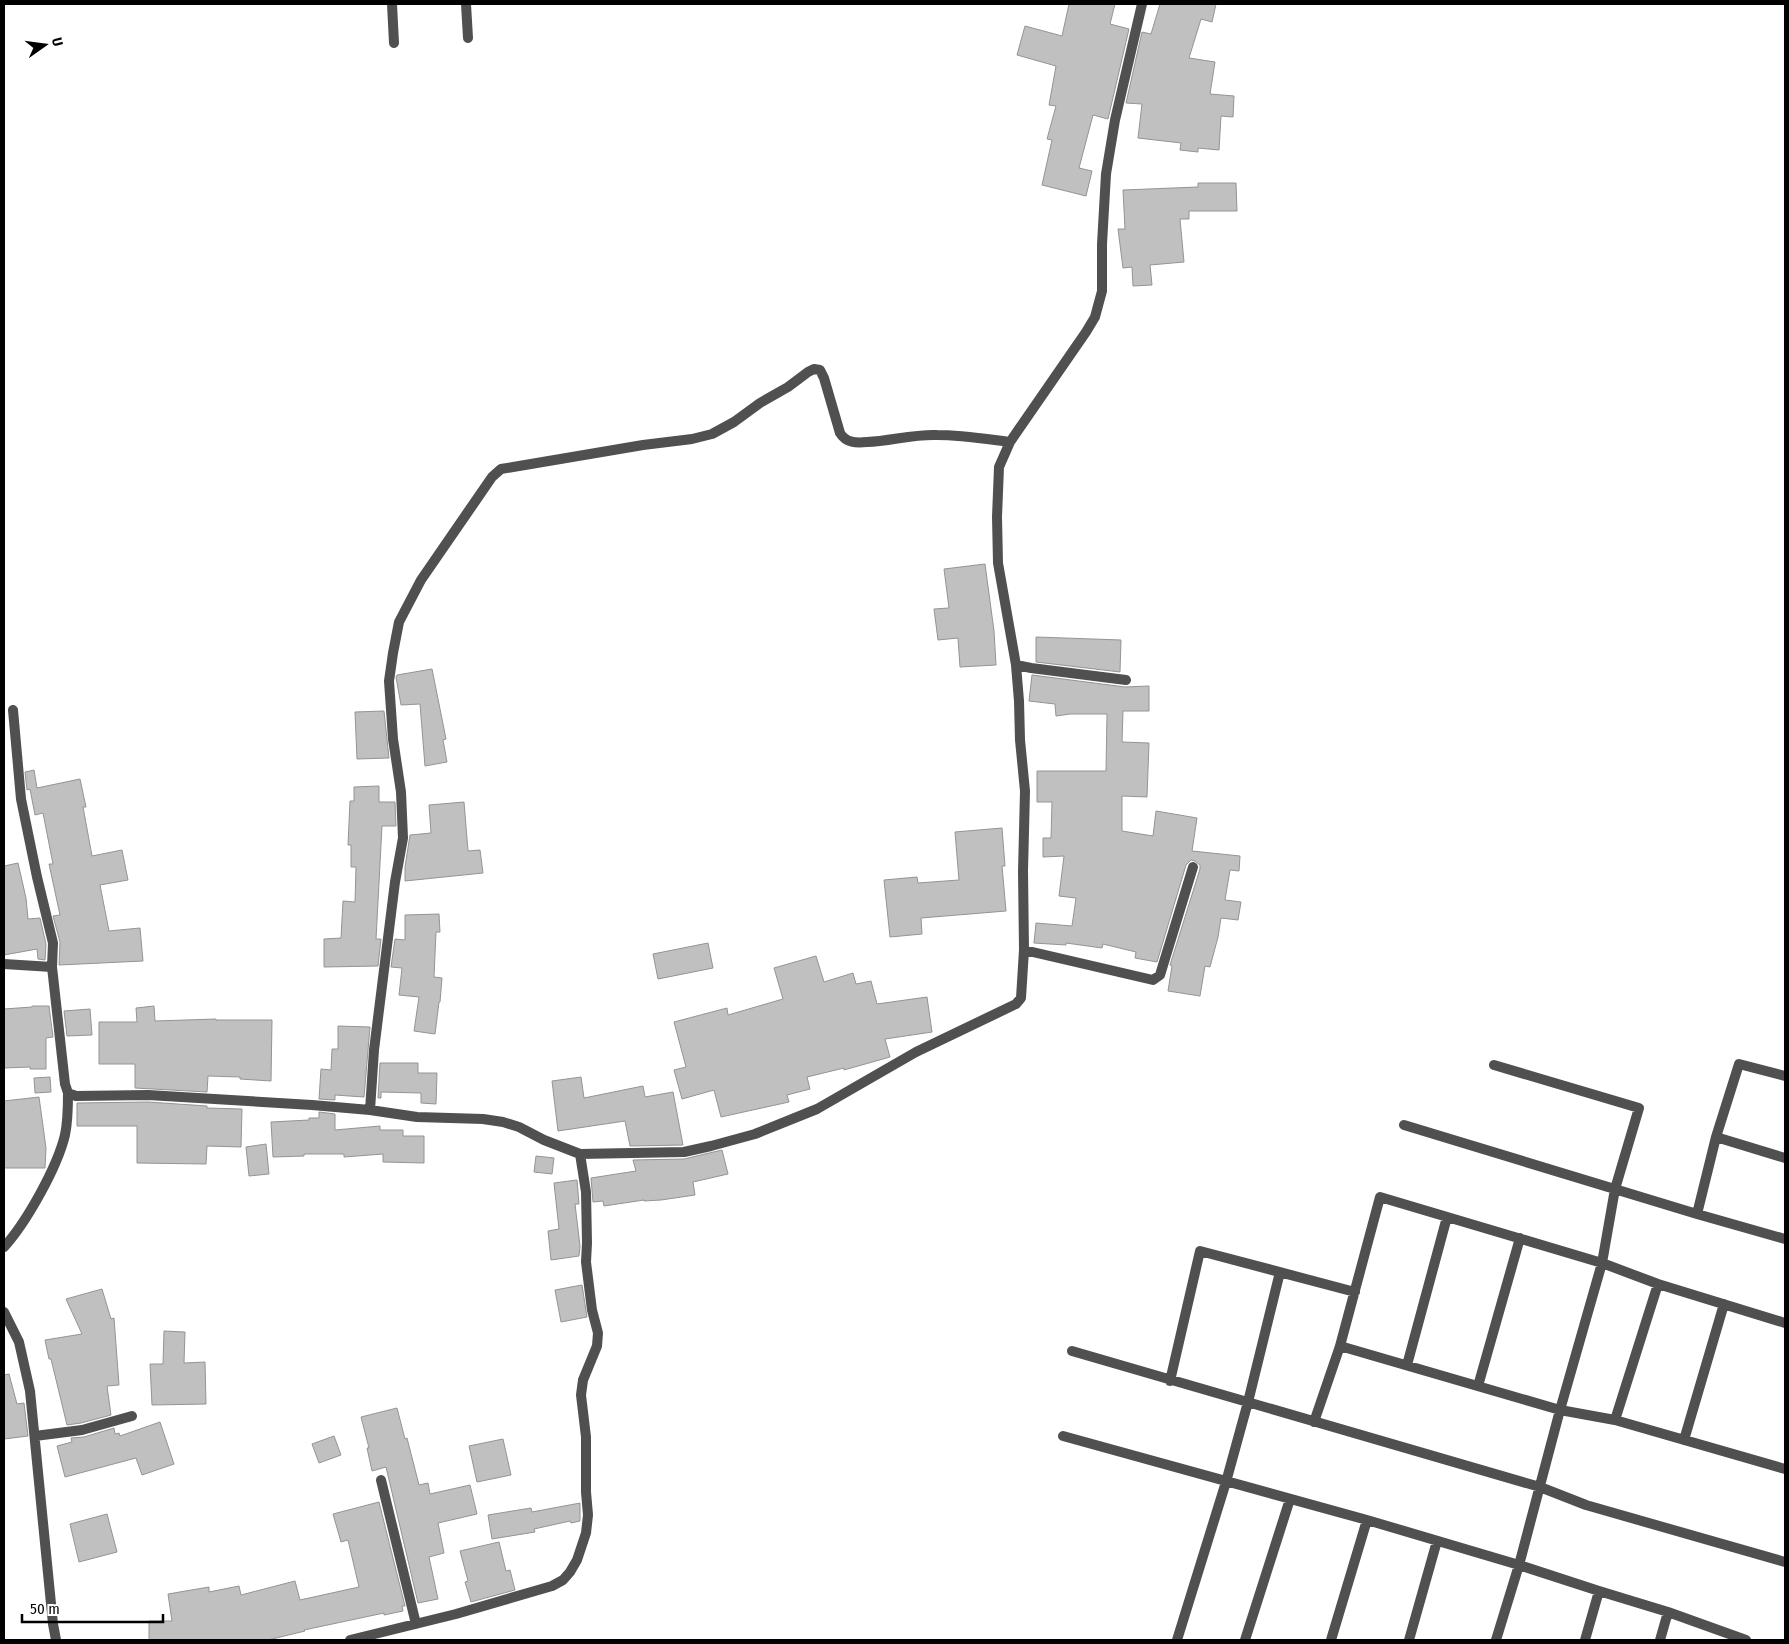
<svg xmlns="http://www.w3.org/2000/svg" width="1789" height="1644" font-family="'Fira Sans Condensed',sans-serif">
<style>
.building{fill:#c0c0c0;stroke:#949494}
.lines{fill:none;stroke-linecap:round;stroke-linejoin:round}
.minor{stroke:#505050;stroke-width:10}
</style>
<rect width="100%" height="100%" fill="#fff"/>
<path class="building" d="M1069 4H1115L1110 24 1129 29 1108 119 1093 115 1079 168 1092 171 1086 196 1042 185 1052 140 1047 139 1056 106 1049 105 1056 66 1017 55 1025 26 1062 36Z
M1160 4H1216L1212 22 1201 19 1189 58 1215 62 1210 94 1234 96 1233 117 1221 116 1219 150 1198 148V152L1180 150 1181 143 1138 138 1142 104 1126 103 1142 32 1151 34Z
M1198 183H1236L1237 211H1189V219H1180L1184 262 1150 265 1152 285 1133 286 1132 267 1123 268 1118 229H1125L1123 190 1198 187Z
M985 564 994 631 996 665 960 667 958 638 938 640 934 609 949 608 944 569Z
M1036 637 1121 640 1120 672 1036 662Z
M432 669 446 739 443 740 447 762 425 766 420 704 401 705 396 677 397 675Z
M1032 675 1125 687 1149 686V711H1123L1122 742 1149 743 1147 797 1122 796V831L1153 836 1156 811 1197 818 1192 851 1240 856 1239 871 1230 870 1225 900 1241 902 1238 920 1221 918 1218 937 1210 967 1205 966 1200 996 1168 991 1172 966 1170 965 1200 869V865L1195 861 1191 860 1186 865 1157 962 1135 958 1136 952 1103 944 1102 948 1066 943V945L1034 943 1036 923 1072 926 1076 898 1059 896 1064 856 1043 857V838H1051L1052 802H1037V771H1106L1107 714H1070L1056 716 1055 704 1029 701Z
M384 711 389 758 357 759 355 712Z
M34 770 37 788 80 779 86 807H83L92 856 122 850 128 880 100 885 109 931 140 928 143 961 59 965 60 942 53 916 60 915 49 864H53L43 813 35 815 30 789 27 790 25 772Z
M379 786V802H395L396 826H382L376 939H381L378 966 324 967V939L341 938 343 901 355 902 356 867H351V845H348L350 801H354V787Z
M464 802 468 851 480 850 483 873 405 881V867L410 835 431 833 429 805Z
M1002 828 1005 866H1002L1006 911 921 918 922 934 890 937 884 880 917 877 918 883 959 880 955 832Z
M18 863 26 898 28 919 40 918 46 944 45 960 38 959 37 949 4 955V866Z
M439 914 440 932H436L434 977 442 978 440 1002H439L435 1034 414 1031 419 997 399 995 402 968 391 967 395 939 405 940V915Z
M708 943 713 968 658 979 653 954Z
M816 956 824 982 853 973 856 984 871 981 877 1004 927 997 932 1032 885 1039 890 1057 844 1070V1068L807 1077 810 1089 787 1095 789 1102 721 1117 714 1090 682 1099 674 1070 686 1067 674 1022 727 1008 728 1015 783 999 774 968Z
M32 1006H49L53 1037 46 1038V1069H30V1067L4 1068V1009L32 1007Z
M154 1006 155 1021 216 1019V1020H272L271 1081 240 1079V1077L208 1076 207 1092 135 1088V1064H99V1022H137L136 1008Z
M90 1009 92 1035 67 1036 64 1011Z
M338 1026 370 1027 364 1097 335 1095V1100L319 1099 321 1069 331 1070 332 1049H338Z
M380 1063H418V1073H437L436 1104 421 1103V1093L381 1092V1098H378Z
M50 1077 51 1092 35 1093 34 1078Z
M581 1077 584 1098 643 1086 645 1097 673 1092 683 1145 630 1146 625 1121 558 1131 552 1081Z
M39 1097 46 1148 45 1168H4V1101Z
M148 1102 207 1106V1108L242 1109 241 1147 207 1146 206 1164 137 1163V1126H77V1103Z
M319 1112 335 1114V1130L380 1126V1130H403V1136H424V1163L383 1162V1154L344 1157V1154H304V1156L273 1157 271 1122 309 1120V1118H319Z
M266 1144 269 1174 249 1176 246 1147Z
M722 1150 728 1174 693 1182 695 1195 661 1200 644 1201V1200L604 1206 603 1201 593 1202 591 1178 636 1171 633 1160 684 1159Z
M536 1156 554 1158 552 1174 534 1172Z
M577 1180 579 1204H575L580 1246 579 1256 551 1260 548 1231 559 1229 554 1183Z
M582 1285 587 1317 561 1322 555 1290Z
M102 1289 111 1319 114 1318 119 1385 107 1386 111 1415 81 1423 67 1425 51 1359H49L45 1340 82 1334 66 1299Z
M164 1331 185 1332 184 1363 205 1362 206 1404 152 1405 150 1364H163Z
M9 1374 17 1404 24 1403 28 1436 4 1439V1375Z
M397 1408 405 1439 407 1438 419 1485 428 1483 430 1494 470 1485 477 1514 438 1523 444 1553 429 1557 438 1599 418 1603 386 1467 372 1471 367 1448H369L361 1417Z
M160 1422 174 1464 142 1475 136 1458 65 1477 57 1446 72 1442 71 1438 84 1437 114 1428 115 1434 119 1433 120 1436Z
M334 1436 341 1455 319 1463 312 1444Z
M503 1439 511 1475 477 1482 469 1446Z
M379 1502 405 1606H402L403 1611 384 1615V1613L304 1630 305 1631 268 1640H149V1621H172L168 1594 209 1587V1592L239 1586 241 1595 295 1581 300 1600 359 1587 348 1540 341 1542 333 1514Z
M580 1503V1521L571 1523 570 1521 534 1529 535 1532 492 1539 488 1515 531 1508 532 1512Z
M107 1514 117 1552 79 1562 70 1524Z
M499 1542 506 1571 510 1570 515 1590 471 1602 465 1582 468 1581 460 1551Z"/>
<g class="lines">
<path class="minor" d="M392 4 394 43
M466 4 468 38
M1016 665 1031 668 1126 680
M13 710 21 799 37 877 53 943 52 967
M1024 950 1153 980 1160 975 1193 867
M4 964 52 967 65 1084 68 1093 76 1096 148 1095 312 1105 370 1110 417 1117 483 1119 503 1122 519 1127 544 1140 580 1154 684 1152 711 1146 755 1134 817 1109 916 1052 1016 1004 1021 998 1024 950 1023 871 1025 791 1020 740 1019 701 1016 665 998 563 997 517 999 467 1010 442 1086 332 1095 317 1102 291V244L1106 174 1115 120 1142 4
M1494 1065 1639 1108 1615 1189 1602 1263 1560 1410 1519 1565 1496 1640
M370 1110 374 1050 395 882 403 838 401 792 393 739 389 681 393 653 399 622 421 580 492 477 501 469 643 445 692 439 712 434 734 422 760 403 788 387 808 372 814 369 820 370 824 378 840 433C846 443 856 443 867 442 891 441 913 434 937 435 961 435 986 439 1010 442
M1404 1125 1697 1214 1785 1239
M1716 1137 1785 1158
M1697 1214 1716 1137 1739 1064 1785 1076
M4 1247C26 1223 57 1168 65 1135 68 1121 68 1107 68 1093
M4 1312 19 1342 30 1391 53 1624 56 1640
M1340 1346 1560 1410 1615 1420 1785 1469
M1072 1351 1540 1487 1586 1505 1785 1562
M1407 1365 1447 1217
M1170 1381 1200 1251 1355 1292
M1478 1386 1520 1238
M1615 1420 1658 1284
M1314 1422 1340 1346 1380 1197 1602 1263 1658 1284 1785 1323
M35 1436 82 1430 132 1416
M1063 1436 1367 1520 1519 1565 1599 1591 1668 1612 1746 1640
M1684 1440 1724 1304
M381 1480 416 1624
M350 1640 456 1614 552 1586 563 1580 570 1572 577 1560 586 1533 588 1515 586 1492V1437L581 1395 583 1380 597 1346 598 1333 592 1310 586 1262 587 1243 586 1192 580 1154
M1177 1640 1226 1482 1248 1402 1280 1272
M1245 1640 1290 1499
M1331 1640 1367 1520
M1409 1640 1437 1541
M1585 1640 1599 1591
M1660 1640 1668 1612"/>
</g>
<rect width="1789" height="1644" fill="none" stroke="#000000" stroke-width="10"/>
<g transform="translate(45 45) rotate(76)" stroke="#ffffff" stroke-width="4" paint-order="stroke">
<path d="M0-4L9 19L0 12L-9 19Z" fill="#000000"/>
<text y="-8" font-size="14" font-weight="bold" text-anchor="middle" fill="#000000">U</text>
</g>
<path d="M22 1614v8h141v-8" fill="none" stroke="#000000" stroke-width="2.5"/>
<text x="30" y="1614" font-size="15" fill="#000000" stroke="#ffffff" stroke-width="4" paint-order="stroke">50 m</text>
</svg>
